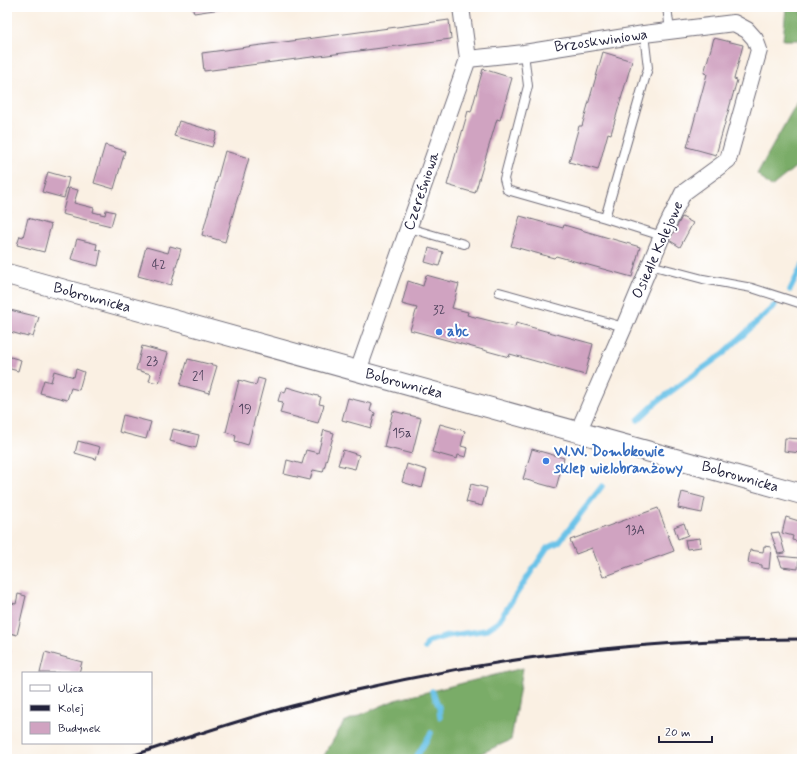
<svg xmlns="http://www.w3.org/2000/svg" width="809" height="766" font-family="Mynerve,sans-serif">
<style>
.forest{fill:#7aac67;stroke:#4e6751}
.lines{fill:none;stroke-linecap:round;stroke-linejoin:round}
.stream{stroke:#6ac2e8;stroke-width:5.5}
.building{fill:#d0a3c1}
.service-casing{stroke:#6e6a76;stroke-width:10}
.minor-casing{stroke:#6e6a76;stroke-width:18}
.tertiary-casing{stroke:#6e6a76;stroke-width:22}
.service{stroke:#fff;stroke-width:8}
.minor{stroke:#fff;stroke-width:16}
.tertiary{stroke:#fff;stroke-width:20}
.rail{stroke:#22223b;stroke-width:3}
.shop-dot{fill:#3f7fe0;stroke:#fff;stroke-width:1.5}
.labels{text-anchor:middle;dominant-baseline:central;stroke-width:4;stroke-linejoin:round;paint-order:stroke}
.number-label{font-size:13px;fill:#4e425c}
.street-label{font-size:15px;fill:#22223b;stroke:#fff}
.shop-label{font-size:15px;font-weight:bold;fill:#366cbe;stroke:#fff;text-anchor:start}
</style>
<rect width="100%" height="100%" fill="#fff"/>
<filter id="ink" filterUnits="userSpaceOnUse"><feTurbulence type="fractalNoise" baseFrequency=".025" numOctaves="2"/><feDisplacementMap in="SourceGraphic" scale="8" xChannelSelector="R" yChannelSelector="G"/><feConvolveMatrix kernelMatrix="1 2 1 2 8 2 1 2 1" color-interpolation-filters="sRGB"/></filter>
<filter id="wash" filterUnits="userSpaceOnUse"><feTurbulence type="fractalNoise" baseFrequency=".012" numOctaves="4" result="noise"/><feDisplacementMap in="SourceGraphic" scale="16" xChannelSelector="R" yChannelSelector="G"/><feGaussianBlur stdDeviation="0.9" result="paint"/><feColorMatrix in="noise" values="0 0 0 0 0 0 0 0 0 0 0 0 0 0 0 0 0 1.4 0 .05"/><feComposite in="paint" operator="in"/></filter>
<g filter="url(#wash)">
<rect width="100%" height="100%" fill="#faf0e3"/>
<path class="forest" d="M786 7H802V40H783Z
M802 97V159L798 165 771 187 757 174 792 111Z
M523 668 511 740 468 759H322L344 722 395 700Z"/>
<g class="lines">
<path class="stream" d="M790 290 802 266
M638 420 658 401 724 353 775 305
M425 648 428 642 447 636 486 630 498 622 547 548 559 542 602 486
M432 691 439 707 440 717
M415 759 431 733"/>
</g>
<g id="blocks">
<path class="building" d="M192 7H228V8L194 13Z
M449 20 451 39 204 71 202 53Z
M714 38 743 45 734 79 737 80 716 155 687 147 707 74 704 73Z
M603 52 632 61 611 134 608 133 598 170 569 162 579 126H582Z
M483 69 512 78 500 120 497 119 475 193 447 185 468 111 471 112Z
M179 121 217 132 212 147 174 136Z
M105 145 125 151 114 189 94 183Z
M225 151 249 158 225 242 202 235Z
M48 172 69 178 64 198 42 192Z
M69 188 78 190 74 203 94 208 93 212 105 215 106 210 115 212 111 226 62 214Z
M520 216 563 228 564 225 640 247 632 277 556 256 554 258 511 246Z
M682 217 693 223 680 247 669 240Z
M28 218 51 225 44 252 17 245 20 236 23 237Z
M77 239 97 244 96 249 101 251 98 266 71 259Z
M170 246 181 249 171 285 138 276 146 247 168 253Z
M429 248 443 252 439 266 425 262Z
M426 275 459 284 452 308 468 312 467 315 515 327 516 323 593 344 585 375 510 354 509 357 410 330 417 308 402 304 408 281 423 286Z
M10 310 39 317 33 337 28 335V337L7 331V321Z
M142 346 168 353 159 383 149 381 151 374 136 370Z
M7 356 21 360 18 371 7 368Z
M188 359 217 366 209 393 180 385Z
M76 369 84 372 79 390 71 388 67 400 40 393 44 380 51 382 54 371 74 377Z
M258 378 265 380 248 445 235 441 236 435 226 432 239 380 256 385Z
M287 387 321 397 319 404 324 405 318 423 280 413 283 402 278 401 281 391 285 393Z
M348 398 372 404 370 411 375 413 371 428 342 420Z
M393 411 421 418 412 454 384 447Z
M123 415 151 422 146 439 119 432Z
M440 424 465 431 461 446 468 448 466 457 458 455 457 459 432 452Z
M173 429 199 435 196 448 170 441Z
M324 430 334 433 323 472 313 470 310 480 284 474 287 460 302 464 306 450 318 453Z
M785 438 802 439 800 453 784 451Z
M78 441 100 447 96 459 75 453Z
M532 449 564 458 556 488 523 479Z
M343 450 359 455 355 469 338 465Z
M407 464 427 470 422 488 402 482Z
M471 484 487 488 482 506 466 502Z
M682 492 705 498 702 513 678 508Z
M658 508 674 551 603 577 592 548 576 554 570 540Z
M786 517 802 522V552H799L801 542 792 540 793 536 782 533Z
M684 523 688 535 678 539 674 527Z
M779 532 785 553 778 554 771 533Z
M700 538 701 547 687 549 685 540Z
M764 546 771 547 769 569 762 568V565L748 563 750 550 763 552Z
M778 556 799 558 798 569 782 567Z
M18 594 26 596 17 635 7 632V602L16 604Z
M7 649 11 650 7 668Z
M45 652 82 662 79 673H40Z"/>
</g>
</g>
<g filter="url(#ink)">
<use href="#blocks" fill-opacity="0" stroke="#6e6a76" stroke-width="1"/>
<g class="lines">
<g class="service-casing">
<path id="service" d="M667 7 670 31
M524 53 528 86 504 179 507 190 605 218 648 68 644 34
M605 218 662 236
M409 228 464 244
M650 265 703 279 752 288 802 304
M499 292 624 327"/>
</g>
<g class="minor-casing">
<path id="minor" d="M468 59 524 53 644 34 734 23 747 30 755 39 759 50 728 160 683 193 662 236 624 327 578 432
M358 371 468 59 461 7"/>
</g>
<g class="tertiary-casing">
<path id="tertiary" d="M7 274 802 494"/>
</g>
<use href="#service" class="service"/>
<use href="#minor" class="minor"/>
<use href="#tertiary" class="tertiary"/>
<path class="rail" d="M123 759C179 740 235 721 292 706 458 662 630 639 802 639"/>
</g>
</g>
<g class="shop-dot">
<circle cx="439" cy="332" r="4"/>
<circle cx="546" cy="461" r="4"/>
</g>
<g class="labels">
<g class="number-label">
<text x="159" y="265">42</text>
<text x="439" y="310">32</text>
<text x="152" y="361">23</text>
<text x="198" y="376">21</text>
<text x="245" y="409">19</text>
<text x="402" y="433">15a</text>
<text x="635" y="530">13A</text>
</g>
<g class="street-label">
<text transform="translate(601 41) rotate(-8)">Brzoskwiniowa</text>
<text transform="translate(422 191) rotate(-71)">Czereśniowa</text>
<text transform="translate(658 250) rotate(-66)">Osiedle Kolejowe</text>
<text transform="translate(92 298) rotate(15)">Bobrownicka</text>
<text transform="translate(404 384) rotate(15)">Bobrownicka</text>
<text transform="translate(740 477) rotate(16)">Bobrownicka</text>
</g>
<g class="shop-label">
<text x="447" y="332">abc</text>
<text x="554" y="452">W.W. Dombkowie<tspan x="554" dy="17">sklep wielobranżowy</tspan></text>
</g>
</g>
<rect width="809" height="766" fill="none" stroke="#fff" stroke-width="24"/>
<rect x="22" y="672" width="130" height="72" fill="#ffffff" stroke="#a7a7b1"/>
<rect x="30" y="685" width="20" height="6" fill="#ffffff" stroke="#a7a7b1"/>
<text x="58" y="692" font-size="12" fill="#22223b">Ulica</text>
<rect x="30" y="705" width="20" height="6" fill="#22223b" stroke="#a7a7b1"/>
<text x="58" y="712" font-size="12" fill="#22223b">Kolej</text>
<rect x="30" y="722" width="20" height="12" fill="#d0a3c1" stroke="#a7a7b1"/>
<text x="58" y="732" font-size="12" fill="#22223b">Budynek</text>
<path d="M659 736v6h53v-6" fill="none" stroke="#22223b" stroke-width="2"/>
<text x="665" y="736" font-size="12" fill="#22223b" stroke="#ffffff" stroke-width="3" paint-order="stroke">20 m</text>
</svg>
